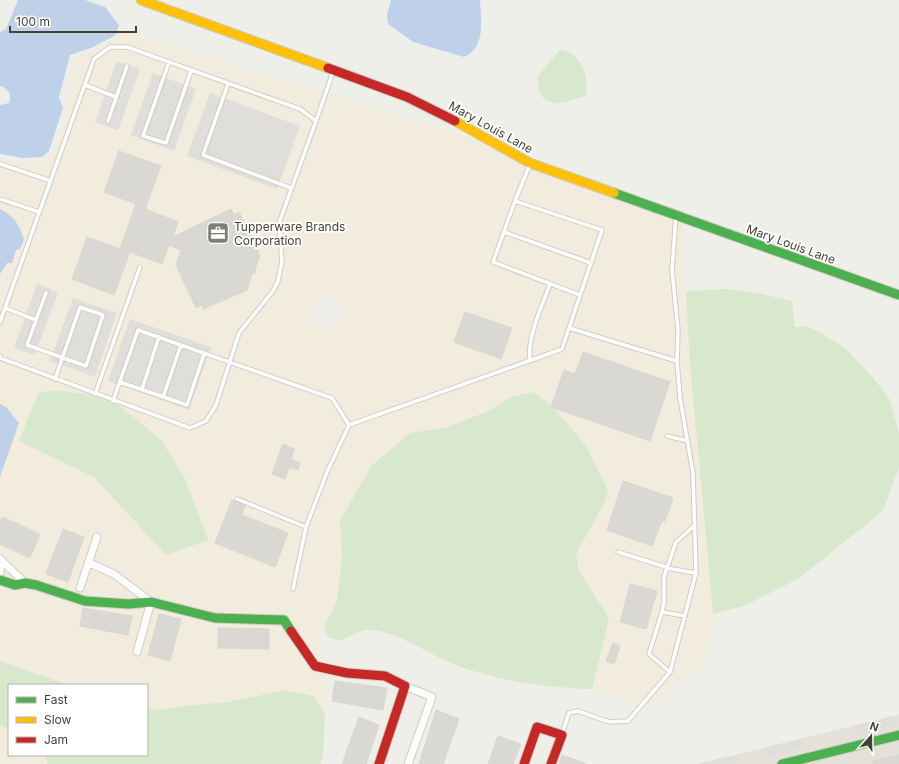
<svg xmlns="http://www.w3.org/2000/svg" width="899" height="764" font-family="Inter,sans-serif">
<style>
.residential{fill:#e3e1d8}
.commercial{fill:#f1ecde;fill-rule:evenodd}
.industrial{fill:#dfded8}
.green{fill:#d8e8cc}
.parking{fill:#dfdeda}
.water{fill:#bed1e9}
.building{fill:#d9d8d3;stroke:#d7d6d0}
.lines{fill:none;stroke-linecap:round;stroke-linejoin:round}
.lane-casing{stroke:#cdcdc8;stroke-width:5.5}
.street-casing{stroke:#cdcdc8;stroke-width:9}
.fast-casing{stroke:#cecdc2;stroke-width:11}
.slow-casing{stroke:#cecdc2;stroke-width:11}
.jam-casing{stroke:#cecdc2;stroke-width:11}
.lane{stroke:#fdfdfc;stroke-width:3.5}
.street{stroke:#fdfdfc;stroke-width:7}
.fast{stroke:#4caf50;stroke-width:9}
.slow{stroke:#ffc107;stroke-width:9}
.jam{stroke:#c62828;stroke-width:9}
.labels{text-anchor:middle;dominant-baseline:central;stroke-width:3.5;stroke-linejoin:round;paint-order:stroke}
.street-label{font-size:12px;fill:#454137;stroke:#fff}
.poi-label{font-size:12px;fill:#454137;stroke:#fff;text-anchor:start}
</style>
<rect width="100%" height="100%" fill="#efefea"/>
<path class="residential" d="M899 715V764H698L893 716Z"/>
<path class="commercial" d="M122 31 479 140 683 223 690 363 713 614 705 666 647 706 592 689 609 618 579 571 576 554 604 503 513 396 486 412 448 427 410 433 371 466 340 521 342 558 337 601 324 626 326 633 318 639 327 667 325 713 313 696 192 705 157 710 147 708V685H68L0 661V477L19 423 6 407 0 404V274L7 262 12 263 16 250 10 214 0 209V158L21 163 42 161 51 154 57 146 66 125 69 109 65 95 73 58 92 51 117 38ZM320 296H323L326 299H334L335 304 341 307 339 313 342 318 336 323 335 329 329 328 324 333 319 329 313 330 312 324 306 320 309 315 307 308 316 305ZM56 390 91 395 166 555 94 477Z
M0 725 9 730V755H45L48 764H0Z"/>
<path class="industrial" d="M893 716 895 725 857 735 854 726Z
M803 738 805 747 767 757 765 748Z
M735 755 736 764H698Z"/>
<path class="green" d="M560 50C581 51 589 76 586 95 573 100 549 111 540 93 538 88 538 82 537 77Z
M725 289 758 293 792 301 795 327 807 326 821 333 845 348 871 375 890 400 899 434V467L883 511 798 579 744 606 713 614 690 363 686 291Z
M56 390 91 395 120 406 161 440 185 479 208 540 166 555 94 477 19 441 38 393Z
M534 392 554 408 586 446 608 490 604 503 576 554 579 571 609 618 592 689C548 688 500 681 458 666 431 656 402 634 374 630 362 628 350 636 340 641L328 637 324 627 337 601 342 558 340 521 371 466 410 433 448 427 486 412 513 396Z
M0 661 68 685H9V730L0 725Z
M285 690 313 696 325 713 323 757 320 764H48L45 755H147V708L157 710 192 705 229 702Z"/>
<path class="parking" d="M117 61 140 69 118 130 95 122Z
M153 73 196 89 174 151 131 135Z
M210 93 300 126 277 189 187 156Z
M37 284 58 292 35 355 14 348Z
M73 298 117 313 95 377 50 361Z
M130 319 211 347 189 410 108 381Z"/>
<path class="water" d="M18 0H85L105 7 119 25 116 35 91 48 70 55 59 97 63 108 49 151 42 157 22 158 0 154V105L9 103C12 94 9 91 2 86L0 87V32L6 29Z
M391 0H480C481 21 486 47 464 57L413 42 388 24 387 15Z
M0 209C14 216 20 225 24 240L20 249 16 250 12 263H7L0 274Z
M0 404 6 407 19 423 0 477Z"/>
<path class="building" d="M119 151 161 166 145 209 178 222 173 237 231 209 234 215 239 212 260 255 255 269 256 273 252 274 247 290 203 309 202 305 196 308 176 265 181 250 169 245 162 264 130 252 114 295 72 279 87 237 120 249 136 204 104 192Z
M465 312 512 328 501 359 454 342Z
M583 352 670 382 650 441 551 407 564 370 575 374Z
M283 444 294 449 291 459 300 463 298 470 289 467 285 479 272 474Z
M623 481 673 498 665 521 662 520 652 546 607 530Z
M232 500 245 506 242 515 288 533 275 567 215 543Z
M2 517 40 534 30 558 0 544V522Z
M63 529 84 537 68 582 46 574Z
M630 584 657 591 646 629 620 622Z
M83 608 132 616 128 635 80 626Z
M159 614 181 619 170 661 148 655Z
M218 628 269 629V649L218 648Z
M613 643 620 646 614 664 606 661Z
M335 681 387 688 383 710 332 701Z
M436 710 459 719 443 764H419Z
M359 717 379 725 366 764H342Z
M498 736 521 744 513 764H488Z
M562 755 585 763V764H559Z
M899 755V764H873V761Z"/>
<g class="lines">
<g class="lane-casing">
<path id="lane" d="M169 62 143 136 166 143 191 71
M228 84 203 155 291 188
M85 85 116 97
M108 121 127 66
M316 121 333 72
M0 164 51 181
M0 199 39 212
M515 201 493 262 580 295
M504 232 591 263
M5 308 36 320 27 345 86 366 103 315 80 307 55 379
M36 320 46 293
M0 322 94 59 110 47H127L300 109 316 121 279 223 282 261 278 281 273 291 239 333 216 405 206 421 190 428 0 358V356
M569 328 677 361
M530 360C527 337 542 306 550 284
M120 382 187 405 204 354
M142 389 159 337
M95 394 140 267
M163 397 181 345
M113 401 138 330 332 398 349 425
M667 436 688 441
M237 499 306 527
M618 552 672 569 696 573
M293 589 306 527 327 472 349 425 562 349 602 230 515 201 530 164
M662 612 649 654 670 672
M685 616 662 612 664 602V577L676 542 695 525
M562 734 569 713 578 711 609 722 628 721 670 672 696 573 693 473 680 398 677 361 678 330 672 270 676 216"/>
</g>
<g class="street-casing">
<path id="street" d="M0 559 25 583
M89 563 114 574 151 602 137 652
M0 572 1 561
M80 588 97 537
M405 686 432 697 408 764"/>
</g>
<g class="fast-casing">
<path id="fast" d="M614 193 899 295
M0 580 15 585 25 583 36 585 85 601 128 604 151 602 215 618 284 620 291 631
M782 764 899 735"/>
</g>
<g class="slow-casing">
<path id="slow" d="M141 0 328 68
M455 121 530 163 614 193"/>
</g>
<g class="jam-casing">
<path id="jam" d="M328 68 407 97 455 121
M291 631 315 666 347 673 385 676 405 686 379 764
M524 764 537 727 562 735 551 764"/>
</g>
<use href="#lane" class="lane"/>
<use href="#street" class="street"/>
<use href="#fast" class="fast"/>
<use href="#slow" class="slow"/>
<use href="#jam" class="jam"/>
</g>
<defs>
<g id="office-square" transform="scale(1.15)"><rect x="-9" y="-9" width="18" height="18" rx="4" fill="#807e76" stroke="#fff"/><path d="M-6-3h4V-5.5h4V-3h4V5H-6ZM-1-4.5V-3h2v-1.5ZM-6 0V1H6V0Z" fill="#fff"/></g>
</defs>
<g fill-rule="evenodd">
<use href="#office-square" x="218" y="233"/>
</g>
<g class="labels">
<g class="street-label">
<text transform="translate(491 127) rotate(29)">Mary Louis Lane</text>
<text transform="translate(791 244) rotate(20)">Mary Louis Lane</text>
</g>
<g class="poi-label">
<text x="234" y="226">Tupperware Brands<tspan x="234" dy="14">Corporation</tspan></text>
</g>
</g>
<rect x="8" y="684" width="140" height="72" fill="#ffffff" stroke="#b5b3af"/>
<rect x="16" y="697" width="20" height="6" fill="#4caf50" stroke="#b5b3af"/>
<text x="44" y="704" font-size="12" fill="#454137">Fast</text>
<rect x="16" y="717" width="20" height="6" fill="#ffc107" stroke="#b5b3af"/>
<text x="44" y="724" font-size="12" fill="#454137">Slow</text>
<rect x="16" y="737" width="20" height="6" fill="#c62828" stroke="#b5b3af"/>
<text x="44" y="744" font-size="12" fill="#454137">Jam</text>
<g transform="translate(871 736) rotate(20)" stroke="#ffffff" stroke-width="3" paint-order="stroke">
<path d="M0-3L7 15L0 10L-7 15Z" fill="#454137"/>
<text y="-6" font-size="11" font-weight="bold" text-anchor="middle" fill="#454137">N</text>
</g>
<path d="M10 26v6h126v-6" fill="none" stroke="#454137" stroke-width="2"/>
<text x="16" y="26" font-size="12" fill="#454137" stroke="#ffffff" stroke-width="3" paint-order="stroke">100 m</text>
</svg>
